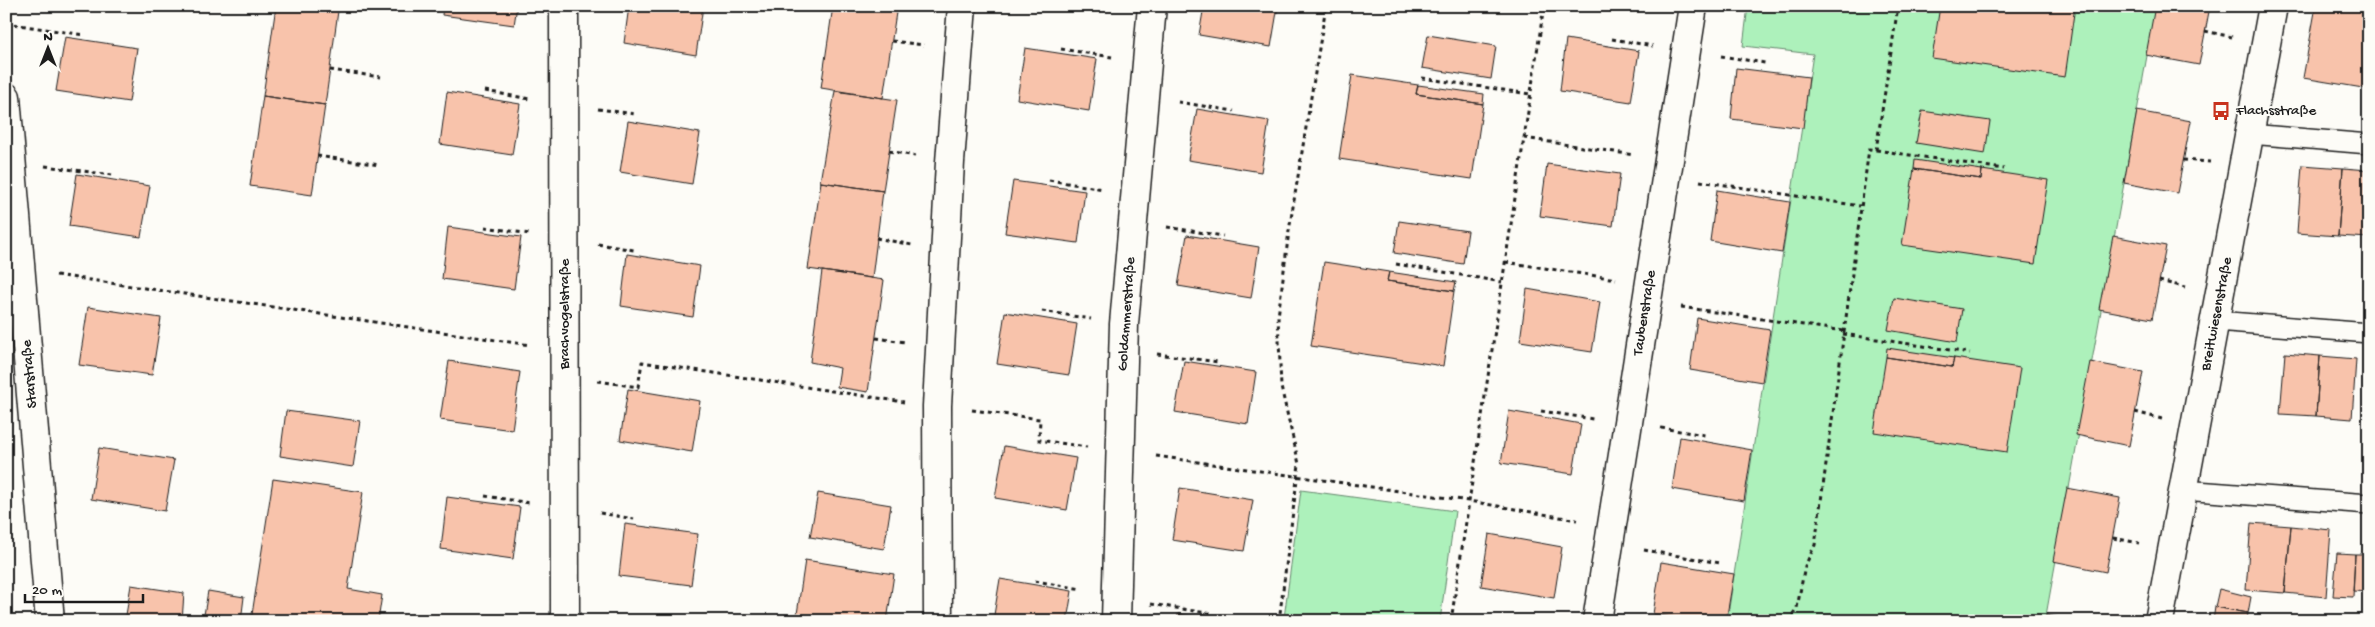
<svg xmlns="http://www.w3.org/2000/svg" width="2375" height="627" font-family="'Gochi Hand',sans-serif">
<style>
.green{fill:#adf1bb;stroke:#64866c}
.building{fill:#f8c3ab;stroke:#1c1c1c}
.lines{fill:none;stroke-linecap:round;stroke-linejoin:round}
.service-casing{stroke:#1c1c1c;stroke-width:22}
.minor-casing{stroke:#1c1c1c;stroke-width:31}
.path{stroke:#1c1c1c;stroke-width:3;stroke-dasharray:4 4;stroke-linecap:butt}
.service{stroke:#fdfcf7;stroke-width:19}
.minor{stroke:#fdfcf7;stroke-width:28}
.labels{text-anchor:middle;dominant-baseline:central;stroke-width:4;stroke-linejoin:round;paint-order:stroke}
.poi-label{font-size:15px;fill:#1c1c1c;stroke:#fdfcf7;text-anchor:start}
.street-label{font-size:15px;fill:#1c1c1c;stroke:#fdfcf7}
</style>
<rect width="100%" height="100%" fill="#fdfcf7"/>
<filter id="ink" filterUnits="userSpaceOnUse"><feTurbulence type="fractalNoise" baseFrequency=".02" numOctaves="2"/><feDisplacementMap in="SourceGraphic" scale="10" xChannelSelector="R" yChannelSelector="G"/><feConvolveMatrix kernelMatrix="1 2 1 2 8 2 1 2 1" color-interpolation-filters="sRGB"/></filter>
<g filter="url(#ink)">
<path class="green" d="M1748 6H2156L2045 621H1727L1813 54 1743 46Z
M1301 490 1455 511 1440 621H1303L1284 618Z"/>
<path class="building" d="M276 6H303L338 11 325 105 263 96Z
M443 6H517L514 25 442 15Z
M629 6H703L696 55 624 43Z
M833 6H897L883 98 821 88Z
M1204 6H1278L1271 47 1199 35Z
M1940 6H2075L2065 77 1932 58Z
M2155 6H2210L2199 65 2146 55Z
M2316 6H2369V89L2303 78Z
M1428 35 1496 46 1491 79 1422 68Z
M65 37 137 48 129 102 56 91Z
M1566 39 1639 51 1631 102 1560 91Z
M1025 48 1097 59 1089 111 1017 99Z
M1736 68 1809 77 1803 128 1731 119Z
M1352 75 1418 85 1416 94 1483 104 1472 179 1339 159Z
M1418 85 1484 94 1483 104 1416 94Z
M835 91 897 100 883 191 820 182Z
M447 92 520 104 512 155 440 144Z
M263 96 325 105 312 195 250 186Z
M1197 109 1269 121 1261 172 1188 160Z
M1922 111 1990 121 1985 154 1916 143Z
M2137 111 2191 121 2177 193 2124 183Z
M628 121 700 133 692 184 620 172Z
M1915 160 1982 170 1981 179 1914 169Z
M1547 164 1620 174 1613 226 1540 216Z
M2302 165 2343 168 2338 236 2297 233Z
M2343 168 2369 170V238L2338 236Z
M1914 169 1981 179 1982 170 2048 180 2035 264 1902 245Z
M77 174 150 186 141 237 69 226Z
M1013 181 1085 191 1078 243 1005 233Z
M821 182 883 191 872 278 808 269Z
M1717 190 1790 202 1782 253 1710 241Z
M1399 221 1468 231 1463 264 1394 253Z
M448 227 521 237 514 289 442 279Z
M1187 235 1259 247 1251 298 1178 286Z
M2113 236 2166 246 2152 319 2099 309Z
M627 254 700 266 693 317 621 306Z
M1324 262 1389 272 1387 281 1454 291 1443 366 1311 346Z
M822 271 884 280 868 392 837 387 840 368 810 362Z
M1389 272 1456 282 1454 291 1387 281Z
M1527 289 1600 302 1592 352 1520 341Z
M1894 298 1962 309 1957 342 1888 330Z
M88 307 161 318 152 375 79 365Z
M1005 312 1077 324 1069 375 997 364Z
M1697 318 1770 330 1762 382 1690 370Z
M1887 348 1954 358 1952 367 1886 357Z
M2285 353 2320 356 2316 416 2280 414Z
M2320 356 2356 359 2352 419 2316 416Z
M1886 357 1952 367 1954 358 2020 368 2007 452 1874 432Z
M449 361 520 372 512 430 440 420Z
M1184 361 1256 372 1248 424 1175 412Z
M2090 362 2143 372 2129 446 2076 435Z
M628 389 700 401 692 452 620 440Z
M286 411 360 421 353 467 280 456Z
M1509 411 1581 424 1573 474 1501 463Z
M1680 437 1752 450 1744 501 1672 489Z
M1004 446 1076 458 1067 510 995 498Z
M99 448 174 460 165 511 91 499Z
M273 479 363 492 348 589 382 595 378 621H251Z
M1180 488 1253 500 1244 551 1172 540Z
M2067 488 2120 498 2106 572 2053 561Z
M818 493 891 505 884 549 810 537Z
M447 497 520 507 513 559 441 549Z
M2251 523 2291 526 2285 593 2246 590Z
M625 524 698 534 691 585 619 576Z
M2291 526 2331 530 2326 597 2285 593Z
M1489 534 1562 547 1554 598 1481 586Z
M2337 553 2355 554 2353 597 2333 596Z
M2355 554H2369V592L2353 591Z
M805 560 894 574 887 621H796Z
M1661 562 1734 574 1726 621H1697L1653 614Z
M1000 579 1072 591 1067 621H993Z
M131 585 184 593 182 621H125Z
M2219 589 2251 597 2248 613 2215 607Z
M208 591 244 597 241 621H203Z
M2215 607 2248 613 2247 621H2213Z
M1178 614 1212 619 1220 621H1177Z
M2046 615 2075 621H2045Z"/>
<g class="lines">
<g class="service-casing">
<path id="service" d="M2250 134 2369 144
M2216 321 2369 333
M2183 490 2369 504"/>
</g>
<g class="minor-casing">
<path id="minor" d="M564 6 565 621
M6 97 50 621
M938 621 937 406 950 162 962 6
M1116 621 1124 324 1152 6
M1597 621 1693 6
M2159 621 2273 6"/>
</g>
<path class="path" d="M6 23 84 35
M2205 31 2232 37
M1612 39 1653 46
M892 41 924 45
M1061 49 1112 57
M1721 56 1765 63
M330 70 381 77
M1422 78 1530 94
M485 91 530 99
M1178 102 1234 111
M598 109 635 114
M1524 138 1634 155
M1876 150 2004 169
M889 151 915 156
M317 156 380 165
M2183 160 2210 162
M45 166 112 175
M1049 180 1103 189
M1700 181 1860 206
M485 227 530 234
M1167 227 1223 236
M876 238 912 245
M598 244 634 250
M1505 262 1616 279
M1396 264 1502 282
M56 275 530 345
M2159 281 2185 287
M1681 307 1844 331
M1042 311 1091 319
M1843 334 1970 353
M876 338 905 342
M1157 354 1219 362
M598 381 638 387 642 362 904 402
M972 410 1040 419 1039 440 1087 447
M1541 411 1593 419
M2135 412 2162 419
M1661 428 1705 435
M1156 456 1469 501 1577 520
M485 496 530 503
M600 513 634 519
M2113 538 2139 543
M1644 550 1720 563
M1035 581 1082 589
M1151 604 1213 614
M1279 621 1299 464 1281 387 1278 317 1289 231 1326 6
M1451 621 1544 6
M1788 621 1797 608 1805 566 1815 545 1869 149 1876 150 1898 6"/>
<use href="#service" class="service"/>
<use href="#minor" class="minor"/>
</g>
</g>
<defs>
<g id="bus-bare" transform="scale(1.5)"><path d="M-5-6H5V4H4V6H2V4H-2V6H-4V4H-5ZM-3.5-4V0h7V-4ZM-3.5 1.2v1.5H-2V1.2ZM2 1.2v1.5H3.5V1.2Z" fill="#c8321e" stroke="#fdfcf7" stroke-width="2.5" paint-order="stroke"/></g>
</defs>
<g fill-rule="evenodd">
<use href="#bus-bare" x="2221" y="111"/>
</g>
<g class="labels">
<g class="poi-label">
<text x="2236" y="111">Flachsstraße</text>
</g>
<g class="street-label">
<text transform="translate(1645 313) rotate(-81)">Taubenstraße</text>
<text transform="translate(565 314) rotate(-90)">Brachvogelstraße</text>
<text transform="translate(1127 314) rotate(-86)">Goldammerstraße</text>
<text transform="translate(2217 314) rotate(-79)">Breitwiesenstraße</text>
<text transform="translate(30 374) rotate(-95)">Starstraße</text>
</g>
</g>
<rect width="2375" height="627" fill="none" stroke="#fdfcf7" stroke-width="25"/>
<rect x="12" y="12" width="2350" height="602" fill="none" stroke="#1c1c1c" stroke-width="2" filter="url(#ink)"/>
<g transform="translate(48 48)" stroke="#fdfcf7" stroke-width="4" paint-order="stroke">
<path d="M0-4L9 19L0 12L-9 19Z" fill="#1c1c1c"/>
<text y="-8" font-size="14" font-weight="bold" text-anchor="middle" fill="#1c1c1c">N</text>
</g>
<path d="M25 594v8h118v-8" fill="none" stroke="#1c1c1c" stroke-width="2.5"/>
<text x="32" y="594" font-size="15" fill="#1c1c1c" stroke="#fdfcf7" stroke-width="4" paint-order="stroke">20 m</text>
</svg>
